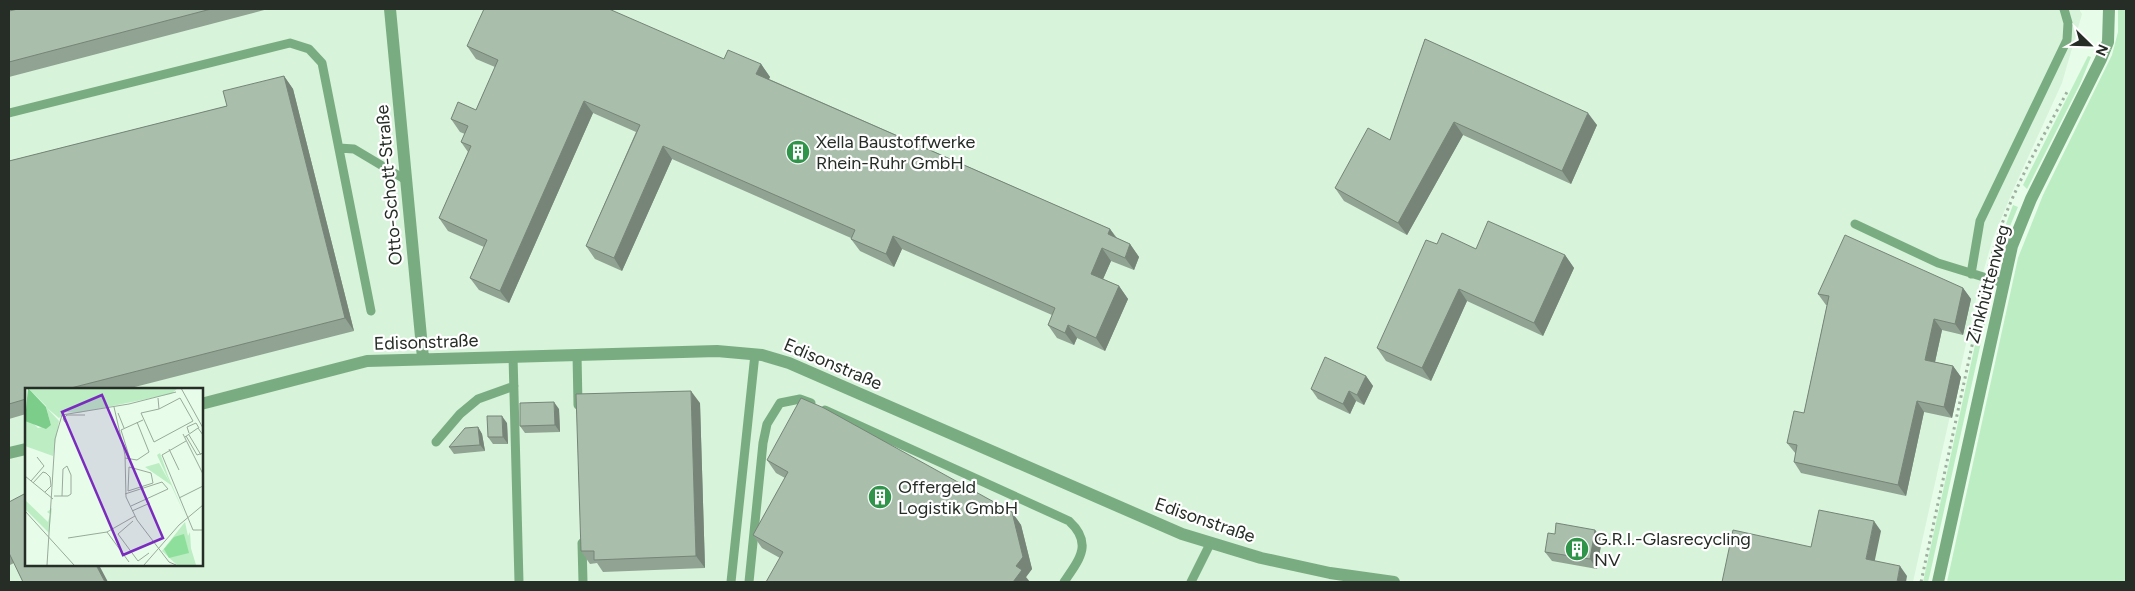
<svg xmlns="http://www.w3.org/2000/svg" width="2135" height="591" font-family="Figtree,sans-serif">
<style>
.built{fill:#d7f3da;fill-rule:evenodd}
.green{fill:#bcedc3}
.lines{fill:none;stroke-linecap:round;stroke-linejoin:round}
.path{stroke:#9fb0a1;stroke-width:3;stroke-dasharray:2.5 4;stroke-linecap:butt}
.service{stroke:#7aac81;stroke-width:9}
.minor{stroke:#7aac81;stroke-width:12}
.tertiary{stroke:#7aac81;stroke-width:12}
.wall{fill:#91a393}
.shaded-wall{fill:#768578}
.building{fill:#a9beab;stroke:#768578}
.labels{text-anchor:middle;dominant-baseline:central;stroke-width:4.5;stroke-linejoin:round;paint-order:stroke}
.poi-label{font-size:18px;fill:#252d26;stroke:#fff;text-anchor:start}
.street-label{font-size:18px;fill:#252d26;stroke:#fff}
.inset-road{fill:none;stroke:#99aa9b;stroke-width:1}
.view{fill:#7b2cbf;fill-opacity:0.15;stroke:#7b2cbf;stroke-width:2.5}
.inset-edge{fill:none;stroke:#252d26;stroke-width:2.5}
</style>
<rect width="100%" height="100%" fill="#e7fde9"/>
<path class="built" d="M9 9H2079L2082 14 2062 83 2014 188 1993 238 1978 290 1913 582H9ZM26 390H201V565H26Z"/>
<path class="green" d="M2118 9H2126V582H1947L2018 258 2043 195 2112 55 2118 32Z
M2088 56 2091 57 2080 84 2027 189 2023 185Z
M2013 205 2018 207 1998 255 1995 254Z
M1984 304H1987V315L1930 574 1928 582H1923Z"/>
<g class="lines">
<path class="path" d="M1989 266C2004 204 2037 148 2067 92
M1921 582 1984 290"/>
<path class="service" d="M9 113 290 43 309 49 322 63 371 311
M339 148 354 149 406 180
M1855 224 1938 263 2003 283
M1971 274 1980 221 2067 40 2068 23 2064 9
M577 354 578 405
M513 356 519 582
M825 410 1069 521C1093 543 1080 559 1064 582
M436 442 460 414 478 399 514 386
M582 543 583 582
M731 582 755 354
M749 582 763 443 767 424 780 403 800 399 811 403
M1191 582 1210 544"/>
<path class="minor" d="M390 9 423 358
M201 404 367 361 717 351 762 355 789 363 1182 534 1261 558 1330 573 1394 582
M9 453 26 449"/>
<path class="tertiary" d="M1938 582 2012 246 2031 199 2101 59 2108 42 2109 9"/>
</g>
<path class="wall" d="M18 9H268L9 77V11Z
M1425 39 1597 125 1571 184 1463 135 1407 235 1344 201 1335 188 1390 140Z
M467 46 724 59 761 64 770 77 769 79 1110 229 1117 238 1130 244 1139 257 1134 270 1111 261 1103 279 1119 286 1128 299 1105 351 1077 338 1074 345 1057 338 1048 325 1052 315 902 249 894 267 860 251 851 239V238L672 159 622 271 595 259 586 246 636 132 593 113 509 303 479 290 470 278 484 247 448 231 439 218 468 152 461 142 465 134 460 132 451 119 476 110 495 67 476 59Z
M284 76 293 89 354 331 123 390H26V414L9 419V161L227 106Z
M1437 244 1476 249 1565 255 1574 268 1543 336 1467 301 1431 381 1386 361 1377 348Z
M1963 288 1971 299 1963 335 1942 330 1935 362 1953 366 1961 377 1952 418 1924 412 1906 496 1801 473 1794 462 1796 454 1787 443 1804 413 1827 305H1826L1818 294Z
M1366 376 1373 386 1364 405 1356 401 1350 414 1318 399 1311 389Z
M700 403 705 568 603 572 597 563 590 564 581 551Z
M559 409 560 432 525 433 520 426Z
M507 423 508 444H493L488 437Z
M478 427 482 434 485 451 454 454 449 447Z
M767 460 1012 512 1021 525 1032 569 1026 577 780 558 762 548 753 535 785 478 776 473Z
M9 502 14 563 10 565 9 562Z
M1595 530 1602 539 1597 569 1552 561 1545 552 1555 534Z"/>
<path class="shaded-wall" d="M761 64 770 77 765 86 756 74Z
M284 76 293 89 354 331 345 318Z
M584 101 593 113 509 303 500 291Z
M1588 113 1597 125 1571 184 1562 171Z
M1454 122 1463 135 1407 235 1398 223Z
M663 146 672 159 622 271 614 258Z
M1110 229 1119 242 1108 234Z
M893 236 902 249 894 267 886 254Z
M1130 244 1139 257 1134 270 1125 258Z
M1102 248 1111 261 1100 286 1091 274Z
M1565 255 1574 268 1543 336 1534 323Z
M1119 286 1128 299 1105 351 1096 338Z
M1963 288 1971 299 1963 335 1955 324Z
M1459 289 1467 301 1431 381 1422 368Z
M1934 319 1942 330 1933 371 1925 360Z
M1068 325 1077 338 1074 345 1065 333Z
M1953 366 1961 377 1952 418 1944 407Z
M1366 376 1373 386 1364 405 1357 395Z
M691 391 700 403 705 568 696 556Z
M1349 391 1356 401 1350 414 1343 404Z
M1917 401 1924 412 1906 496 1898 485Z
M554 402 559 409 560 432 555 425Z
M502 416 507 423 508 444 503 437Z
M478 427 482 434 485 451 480 445Z
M1012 512 1021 525 1032 569 1026 577 1030 582H1013L1016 566Z
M1874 521 1881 531 1873 569 1866 559Z
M1595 530 1602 539 1597 569 1590 559Z
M96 565H99L108 582H105Z
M1900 566 1907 576 1906 582H1897Z"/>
<path class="building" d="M18 9H211L9 62V11Z
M484 9H609L724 59 728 50 761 64 756 74 1110 229 1108 234 1130 244 1125 258 1102 248 1091 274 1119 286 1096 338 1068 325 1065 333 1048 325 1055 308 893 236 886 254 851 239 855 230 663 146 614 258 586 246 640 125 584 101 500 291 470 278 487 240 439 218 471 146 461 142 468 126 451 119 458 102 476 110 498 60 467 46Z
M1425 39 1588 113 1562 171 1454 122 1398 223 1335 188 1368 128 1390 140Z
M284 76 345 318 63 390H26V399L9 404V161L227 106 223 91Z
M1488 221 1565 255 1534 323 1459 289 1422 368 1377 348 1426 240 1437 244 1442 233 1476 249Z
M1845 235 1963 288 1955 324 1934 319 1925 360 1953 366 1944 407 1917 401 1898 485 1794 462 1797 445 1787 443 1794 411 1804 413 1829 296 1818 294Z
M1325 357 1366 376 1357 395 1349 391 1343 404 1311 389Z
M691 391 696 556 594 560V551H581L576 394Z
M801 398 824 408 1012 512 1023 557 1016 566 1022 570 1013 582H766L783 552 753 535 788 472 767 460Z
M554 402 555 425 520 426V403Z
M487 416H502L503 437H488Z
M478 427 480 445 449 447 465 428Z
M26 493V565H96L105 582H23L9 553V502Z
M1819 510 1874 521 1866 559 1900 566 1897 582H1722L1733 530 1811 547Z
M1556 523 1595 530 1590 559 1545 552 1548 533 1555 534Z"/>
<defs>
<g id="building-disc" transform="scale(1.25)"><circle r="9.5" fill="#30944a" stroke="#fff"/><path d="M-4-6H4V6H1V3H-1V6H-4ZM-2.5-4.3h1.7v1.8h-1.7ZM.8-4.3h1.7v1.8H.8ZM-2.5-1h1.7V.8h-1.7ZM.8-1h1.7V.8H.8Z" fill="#fff"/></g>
</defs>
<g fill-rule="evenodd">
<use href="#building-disc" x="798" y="152"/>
<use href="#building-disc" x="880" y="497"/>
<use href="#building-disc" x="1577" y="549"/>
</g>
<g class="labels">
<g class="poi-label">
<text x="816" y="142">Xella Baustoffwerke<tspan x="816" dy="21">Rhein-Ruhr GmbH</tspan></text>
<text x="898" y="487">Offergeld<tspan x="898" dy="21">Logistik GmbH</tspan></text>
<text x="1594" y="539">G.R.I.-Glasrecycling<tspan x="1594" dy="21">NV</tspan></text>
</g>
<g class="street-label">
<text transform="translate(389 185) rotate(-95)">Otto-Schott-Straße</text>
<text transform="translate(1988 284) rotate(-75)">Zinkhüttenweg</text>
<text transform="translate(426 342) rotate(-2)">Edisonstraße</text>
<text transform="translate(833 364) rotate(23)">Edisonstraße</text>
<text transform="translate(1205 520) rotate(19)">Edisonstraße</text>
</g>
</g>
<g transform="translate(25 388)">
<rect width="178" height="178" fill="#e7fde9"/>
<path d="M3 0H153L146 6 53 25 41 24 34 30 22 20 34 33 28 68 0 58V33H6L13 40 26 37 21 18ZM135 65 143 88 161 129 146 97 120 79 134 75 145 95 132 67ZM0 112 23 134 25 126 22 124 27 120 24 145 0 121ZM160 134 163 148 165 144 166 161 165 157 171 177H152L137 163Z" fill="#bcedc3"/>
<path d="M3 0 21 19 26 37 21 41 0 33Z" fill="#7ccc8a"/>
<path d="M159 146 164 165 144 170 139 161 149 149Z" fill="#8edf9c"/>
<path class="inset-road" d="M156 0 178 40M133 10 134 21 116 25 129 54 168 33 155 10 134 21M89 19 100 67 101 109 112 132 144 174 151 177M93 25 99 40M40 34 38 31 42 27H60M164 45 162 39 171 35 174 40M158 46 178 86M164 47 176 67M161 48 172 67 178 65M160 49 173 40 178 47M161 53 137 67 168 142H178M144 61 154 82M100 70 112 72 124 64 112 34M105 71 96 42 118 32M104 79 126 85 128 95 103 103ZM0 88 28 111M6 93 19 78 12 69M8 95 18 84 21 85 25 89 26 98 20 104M100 106 137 94 143 101 106 118M29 108H43L46 106V87L42 78 38 81 37 108M154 110 178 98M0 123 49 177M107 123 125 115M108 133 93 146 113 173 124 165M82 144 104 174M43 150 82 144 110 128M22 177 30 51 37 27 104 16 151 4M119 177 154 137 178 117"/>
<path class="view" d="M77 7 138 150 98 167 37 24Z"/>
<rect width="178" height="178" class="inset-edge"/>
</g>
<rect width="2135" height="591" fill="none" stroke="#252d26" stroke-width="20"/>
<g transform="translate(2090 45) rotate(113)" stroke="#ffffff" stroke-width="4" paint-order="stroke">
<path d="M0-4L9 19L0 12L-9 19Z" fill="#252d26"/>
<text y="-8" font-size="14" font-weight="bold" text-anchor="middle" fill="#252d26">N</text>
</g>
</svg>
